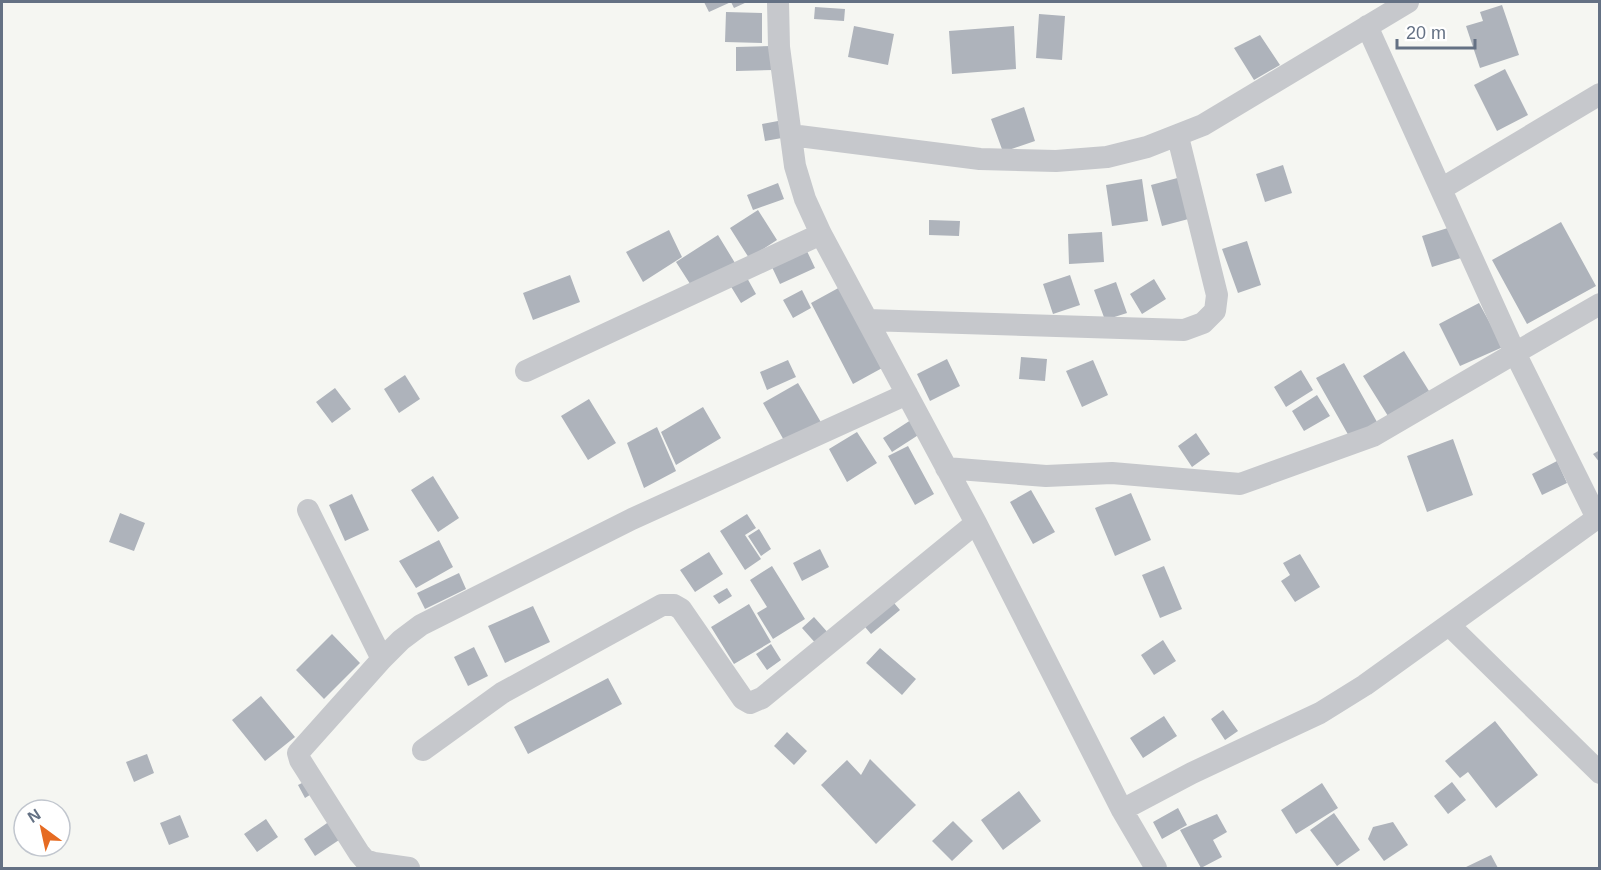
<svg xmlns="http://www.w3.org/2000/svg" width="1601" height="870" font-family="Helvetica,sans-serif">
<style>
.building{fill:#aeb3bb}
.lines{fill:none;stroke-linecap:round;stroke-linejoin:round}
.street{stroke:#c6c8cc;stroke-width:22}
</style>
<rect width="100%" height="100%" fill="#f5f6f2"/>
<path class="building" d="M704 2H747L734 8 731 2 709 12Z
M1502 5 1519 55 1480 68 1466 26 1483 21 1480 12Z
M815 7 845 9 844 21 814 19Z
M726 12 762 13V43L725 42Z
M1039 14 1065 16 1062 60 1036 58Z
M854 26 894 34 888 65 848 57Z
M1014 26 1016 69 952 74 949 31Z
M1260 35 1280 65 1254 80 1234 48Z
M772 46 773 70 736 71V47Z
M1505 69 1528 115 1497 131 1474 85Z
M1024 107 1035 141 1003 152 991 119Z
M778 121 782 138 765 141 762 124Z
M1283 165 1292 193 1265 202 1256 174Z
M1185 176 1196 217 1162 226 1151 185Z
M1142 179 1148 221 1112 226 1106 185Z
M778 183 784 199 753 210 747 195Z
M758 210 777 240 749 258 730 228Z
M929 220 960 221 959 236 929 235Z
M1561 222 1596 286 1527 324 1492 260Z
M1451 227 1461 258 1432 267 1422 236Z
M669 230 682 257 643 282 626 252Z
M1102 232 1104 262 1069 264 1068 234Z
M718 235 735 263 694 290 676 262Z
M1247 241 1261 285 1238 293 1222 249Z
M806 249 815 268 780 284 771 265Z
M570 275 580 302 533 320 523 293Z
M1070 275 1080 305 1053 314 1043 284Z
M746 276 756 294 741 303 730 285Z
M1154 279 1166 299 1142 314 1130 294Z
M1116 282 1127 313 1105 320 1094 290Z
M842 286 884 367 853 384 811 303Z
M802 290 811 308 793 318 783 300Z
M1479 303 1503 347 1460 366 1439 324Z
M1404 351 1429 391 1388 416 1363 376Z
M1021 357 1047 359 1045 381 1019 379Z
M947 359 960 386 930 401 917 374Z
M788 360 796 377 767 390 760 372Z
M1093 360 1108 395 1082 407 1066 371Z
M1344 363 1377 422 1350 438 1316 378Z
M1301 370 1313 390 1286 407 1274 387Z
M405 375 420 399 399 413 384 389Z
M798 383 822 424 786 444 763 403Z
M335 388 351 409 332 423 316 402Z
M1317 395 1330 416 1304 431 1292 411Z
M589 399 616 443 588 460 561 416Z
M703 407 721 438 676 465 661 432Z
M914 418 923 432 892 452 883 438Z
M657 427 676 471 644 488 627 443Z
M857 432 877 463 847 482 829 449Z
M1196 433 1210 454 1192 467 1178 446Z
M1453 439 1473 495 1427 512 1407 456Z
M908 446 934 494 915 505 888 456Z
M1600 450V463L1593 454Z
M1557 461 1567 483 1542 495 1532 474Z
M433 476 459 518 438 532 411 490Z
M1031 490 1055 532 1033 544 1010 502Z
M1131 493 1151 540 1115 556 1095 508Z
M352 494 369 530 345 541 329 505Z
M120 513 145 523 134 551 109 542Z
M747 514 756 528 745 535 761 559 745 570 720 531Z
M759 529 771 549 761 556 748 536Z
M439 540 453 567 416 588 399 561Z
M820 549 829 567 802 581 793 563Z
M709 552 723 574 695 592 680 570Z
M1300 554 1320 587 1295 602 1281 581 1290 575 1283 563Z
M772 566 805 619 773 639 757 613 767 607 750 580Z
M1164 566 1182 609 1160 618 1142 575Z
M459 573 466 589 425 609 417 593Z
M727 588 732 596 719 604 713 596Z
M889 597 900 610 871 634 860 621Z
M749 604 771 642 734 664 711 627Z
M533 606 550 642 505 663 488 626Z
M814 617 830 635 818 646 802 628Z
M332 634 360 663 324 699 296 670Z
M1163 640 1176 661 1154 675 1141 655Z
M771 644 781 660 767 670 756 654Z
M474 647 488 676 468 686 454 657Z
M880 648 916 679 902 695 866 663Z
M608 678 622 704 528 754 514 727Z
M261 696 295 737 265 761 232 720Z
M1223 710 1238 731 1225 740 1211 719Z
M1164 716 1177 736 1143 758 1130 738Z
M1495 721 1538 775 1496 808 1468 772 1460 778 1445 761Z
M787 732 807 751 794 765 774 746Z
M147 754 154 773 134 782 126 762Z
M870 759 916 805 876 844 821 785 847 760 861 775Z
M306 781 313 793 305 798 298 785Z
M1452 782 1466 800 1448 814 1434 796Z
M1322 783 1338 808 1296 834 1281 810Z
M1019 791 1041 821 1003 850 981 820Z
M1178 808 1187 825 1162 839 1153 822Z
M1334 813 1360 850 1337 866 1310 830Z
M1217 814 1227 832 1213 840 1222 857 1201 868 1180 830Z
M180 815 189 837 169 845 160 823Z
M266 819 278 837 257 852 244 834Z
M330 821 342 838 315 856 304 839Z
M953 821 973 841 952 861 932 841Z
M1393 822 1408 845 1384 861 1368 839 1373 827Z
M1491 855 1498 868H1464Z"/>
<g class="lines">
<path class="street" d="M778 2 779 47 795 166 805 199 821 234 976 523 1122 810 1156 868
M1367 26 1515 353 1600 304
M791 135 980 159 1056 161 1107 157 1147 147 1203 125 1408 2
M1441 189 1600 94
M867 320 1184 330 1203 323 1215 311 1217 295 1178 137
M526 371 821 234
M946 468 1046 476 1112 473 1240 484 1373 436 1515 353 1597 518
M308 510 382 659
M1449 625 1600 773
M423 750 502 693 662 605H674L681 609 743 699 750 703 762 698 976 523
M1122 810 1192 773 1320 713 1365 685 1600 516
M409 868 374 863 365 860 359 853 300 760 298 753 382 659 401 640 421 625 632 519 907 394"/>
</g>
<rect width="1601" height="870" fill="none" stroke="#647184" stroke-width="6"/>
<g transform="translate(42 828) rotate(327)"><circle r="28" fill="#ffffff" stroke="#c1c6ce" stroke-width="1.5"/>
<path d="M0-4.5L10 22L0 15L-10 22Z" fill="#e66b22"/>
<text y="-9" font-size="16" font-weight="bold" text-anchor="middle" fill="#647184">N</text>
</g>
<path d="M1397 39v9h78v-9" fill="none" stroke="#647184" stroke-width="3"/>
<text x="1406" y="39" font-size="18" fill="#647184" stroke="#ffffff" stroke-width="4.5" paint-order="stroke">20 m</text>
</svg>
